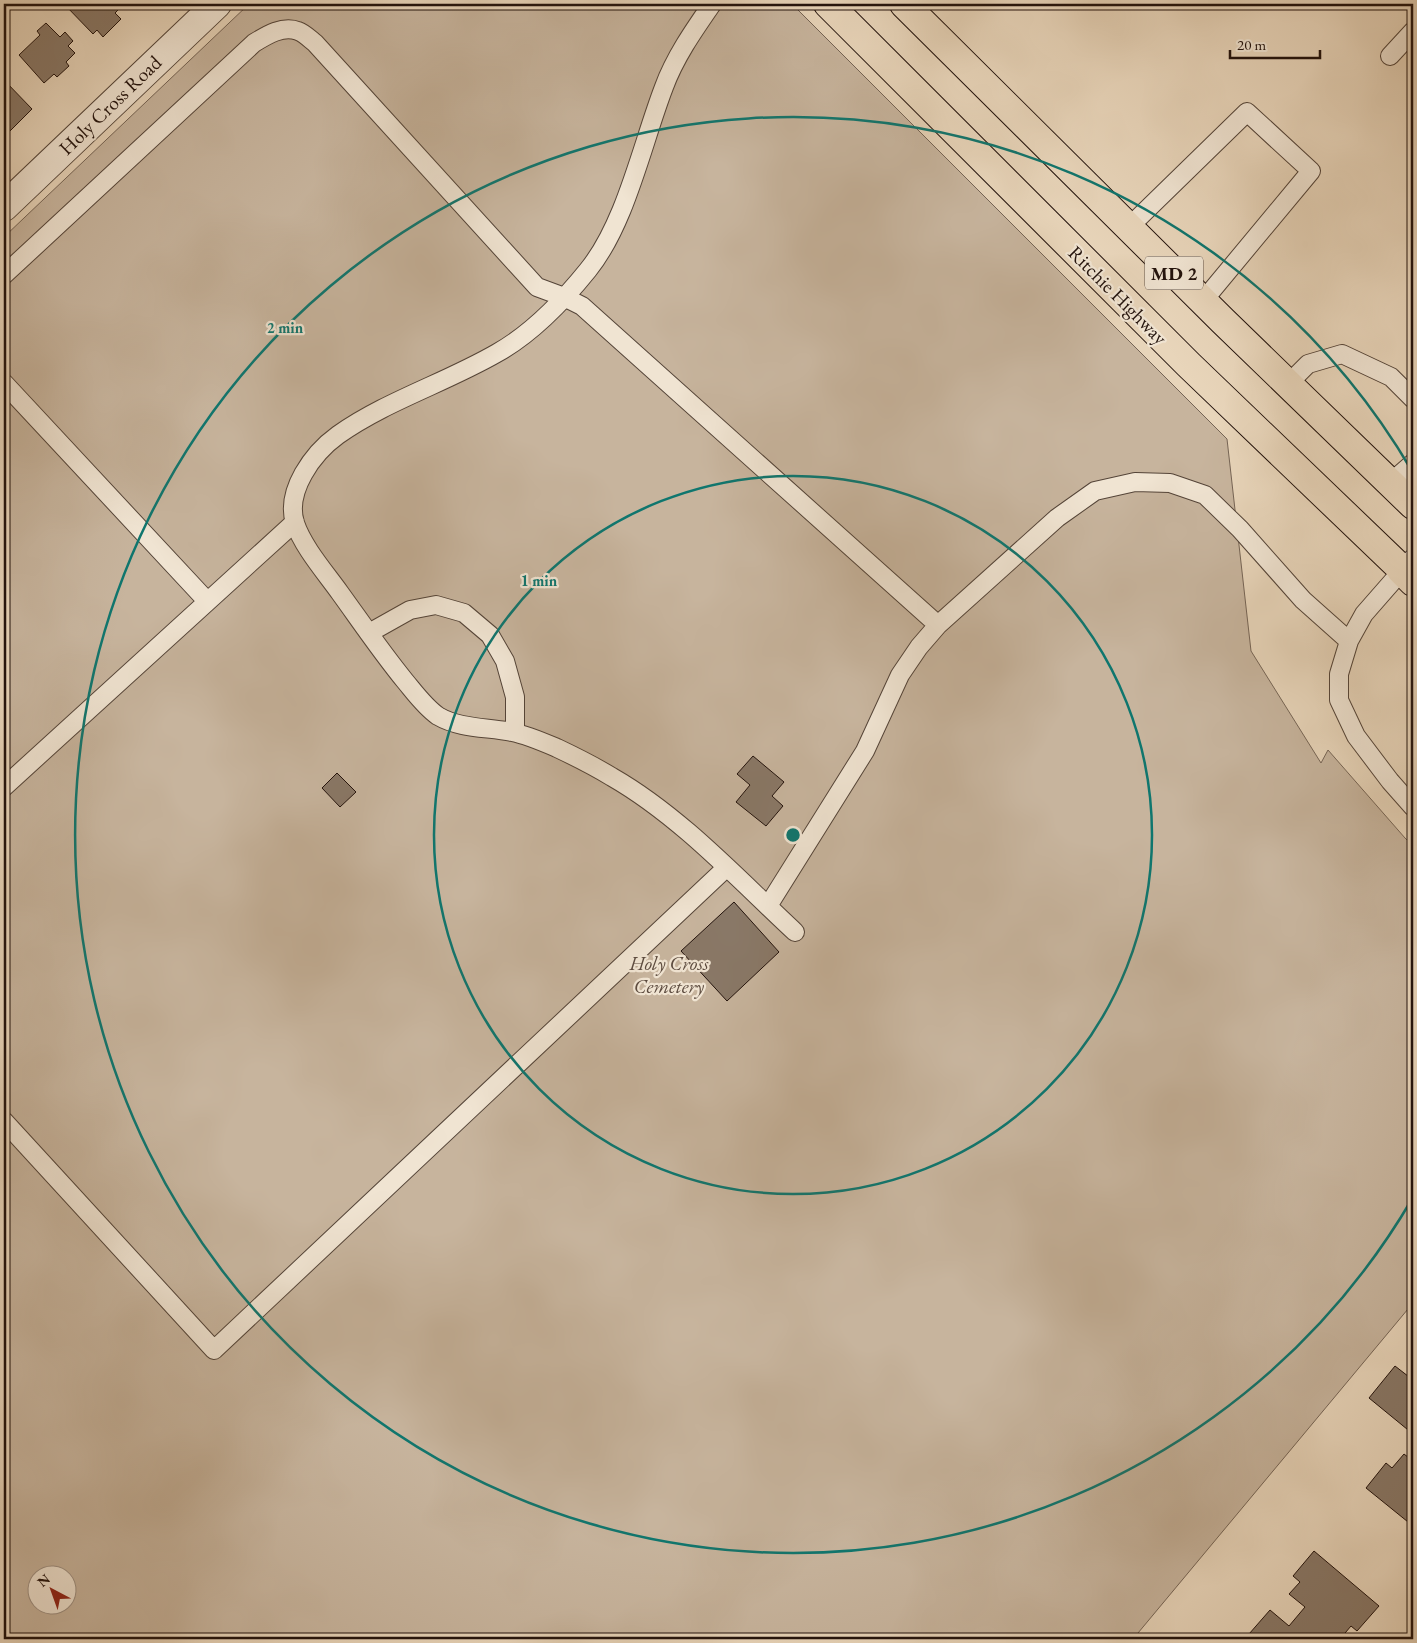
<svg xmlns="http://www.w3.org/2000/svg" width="1417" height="1643" font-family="'EB Garamond',serif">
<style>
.green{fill:#c7b49d;stroke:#756455;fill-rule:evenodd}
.building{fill:#897867;stroke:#23130d}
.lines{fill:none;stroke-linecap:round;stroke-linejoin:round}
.service-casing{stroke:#544438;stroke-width:20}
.minor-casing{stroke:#544438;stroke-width:30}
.primary-casing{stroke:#23130d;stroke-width:30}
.motorway-casing{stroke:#23130d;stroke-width:30}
.service{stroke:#f0e4d2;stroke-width:18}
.minor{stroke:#f0e4d2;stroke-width:28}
.primary{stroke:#e8d5ba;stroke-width:28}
.motorway{stroke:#e8d5ba;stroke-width:28}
.ring{fill:none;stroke:#0f766e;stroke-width:2.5}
.labels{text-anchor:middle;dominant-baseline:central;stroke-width:4.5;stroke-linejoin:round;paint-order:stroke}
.shield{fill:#f0e4d2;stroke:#605248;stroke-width:1}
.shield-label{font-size:19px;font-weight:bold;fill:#23130d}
.street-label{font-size:20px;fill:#23130d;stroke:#f0e4d2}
.park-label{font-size:20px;font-style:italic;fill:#5c4b3f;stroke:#f0e4d2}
.centre{fill:#0f766e;stroke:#f0e4d2;stroke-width:2.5}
.ring-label{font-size:15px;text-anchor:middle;font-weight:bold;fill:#0f766e;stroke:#f0e4d2;stroke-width:4.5;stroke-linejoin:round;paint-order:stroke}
</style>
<rect width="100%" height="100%" fill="#e8d5ba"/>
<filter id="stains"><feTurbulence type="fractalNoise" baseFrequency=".004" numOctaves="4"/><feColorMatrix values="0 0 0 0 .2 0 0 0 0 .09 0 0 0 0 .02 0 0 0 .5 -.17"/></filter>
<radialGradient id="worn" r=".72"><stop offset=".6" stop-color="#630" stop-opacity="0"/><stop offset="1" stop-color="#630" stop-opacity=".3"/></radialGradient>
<path class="green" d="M249 4H792L1227 439 1251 651 1321 763 1328 750 1405 838 1413 846V1303L1133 1639H4V237ZM38 1576H68V1606H38Z"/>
<path class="building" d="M64 4H115L119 9 115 13 121 19 103 37 97 30 93 34Z
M46 23 60 37 65 32 73 41 68 46 75 53 66 62 69 66 57 77 54 74 44 83 19 55 40 35 37 31Z
M4 80 32 109 4 137Z
M753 756 784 782 772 796 783 806 766 826 736 802 750 785 737 774Z
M337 773 356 792 340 807 322 788Z
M734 902 779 952 727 1001 681 951Z
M1395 1366 1413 1380V1434L1369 1398Z
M1404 1454 1413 1461V1526L1366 1488 1386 1463 1392 1468Z
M1314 1551 1379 1606 1357 1631 1351 1626 1340 1639H1255L1249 1634 1270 1610 1289 1626 1305 1607 1289 1594 1300 1582 1293 1576Z"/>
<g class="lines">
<g class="service-casing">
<path id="service" d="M712 4C694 30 675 57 664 87 642 144 626 223 588 270 563 301 531 334 497 353 445 383 386 401 338 435 313 453 285 491 295 523 303 547 325 572 340 593 361 622 382 653 405 681 415 693 425 707 438 716 460 729 488 727 512 732 527 735 543 742 557 748 576 757 594 766 612 777 680 816 738 879 795 932
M1390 56 1413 31
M1129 227 1247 112 1311 171 1203 301
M4 275 254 43C267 35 283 25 298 31 304 33 310 39 315 43L537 287 564 297 582 306 938 625
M4 383 207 601
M1288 384 1308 364 1342 354 1391 377 1413 399
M1390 483 1413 463
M1413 558 1364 614 1349 641 1339 674V700L1356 736 1390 781 1413 807
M369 633 410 610 436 605 464 613 490 635 505 661 515 697V732
M4 787 295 522
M768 906 865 751 900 675 919 647 938 625 1057 518 1095 491 1135 482 1170 483 1205 495 1240 529 1303 600 1349 641
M4 1121 214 1350 726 868"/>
</g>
<g class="minor-casing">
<path id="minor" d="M4 207 217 4"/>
</g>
<g class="primary-casing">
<path id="primary" d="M828 4 1189 365 1413 580
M904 4 1223 321 1413 505"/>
</g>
<g class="motorway-casing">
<path id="motorway" d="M1401 570 1413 582"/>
</g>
<use href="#service" class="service"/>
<use href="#minor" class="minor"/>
<use href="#primary" class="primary"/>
<use href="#motorway" class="motorway"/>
</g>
<g class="ring">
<circle cx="793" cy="835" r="359"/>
<path d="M1412 1199A718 718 0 1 1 1412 471"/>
</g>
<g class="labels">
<rect class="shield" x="1145" y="256.5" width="58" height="33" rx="4"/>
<g class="shield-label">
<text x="1174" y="273">MD 2</text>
</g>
<g class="street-label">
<text transform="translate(110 105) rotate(-44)">Holy Cross Road</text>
<text transform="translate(1118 295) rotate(45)">Ritchie Highway</text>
</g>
<g class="park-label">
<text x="669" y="963">Holy Cross<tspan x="669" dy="23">Cemetery</tspan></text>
</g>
</g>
<circle cx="793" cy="835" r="8" class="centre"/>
<g class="ring-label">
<text x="285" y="333">2 min</text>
<text x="539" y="586">1 min</text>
</g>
<rect width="1417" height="1643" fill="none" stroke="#e8d5ba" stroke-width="20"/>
<rect x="5" y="5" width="1407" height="1633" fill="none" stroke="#23130d" stroke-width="2.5"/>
<rect x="10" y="10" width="1397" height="1623" fill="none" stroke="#23130d"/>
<g transform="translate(52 1590) rotate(319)"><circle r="24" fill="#f0e4d2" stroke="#9e9083"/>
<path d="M0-4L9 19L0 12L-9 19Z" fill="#8f2418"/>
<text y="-8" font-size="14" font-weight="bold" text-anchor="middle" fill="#23130d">N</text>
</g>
<path d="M1230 50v8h90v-8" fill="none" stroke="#23130d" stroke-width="2.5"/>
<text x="1237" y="50" font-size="15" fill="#23130d" stroke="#f0e4d2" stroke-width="4" paint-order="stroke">20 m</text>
<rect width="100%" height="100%" filter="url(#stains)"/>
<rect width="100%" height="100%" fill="url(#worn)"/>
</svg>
